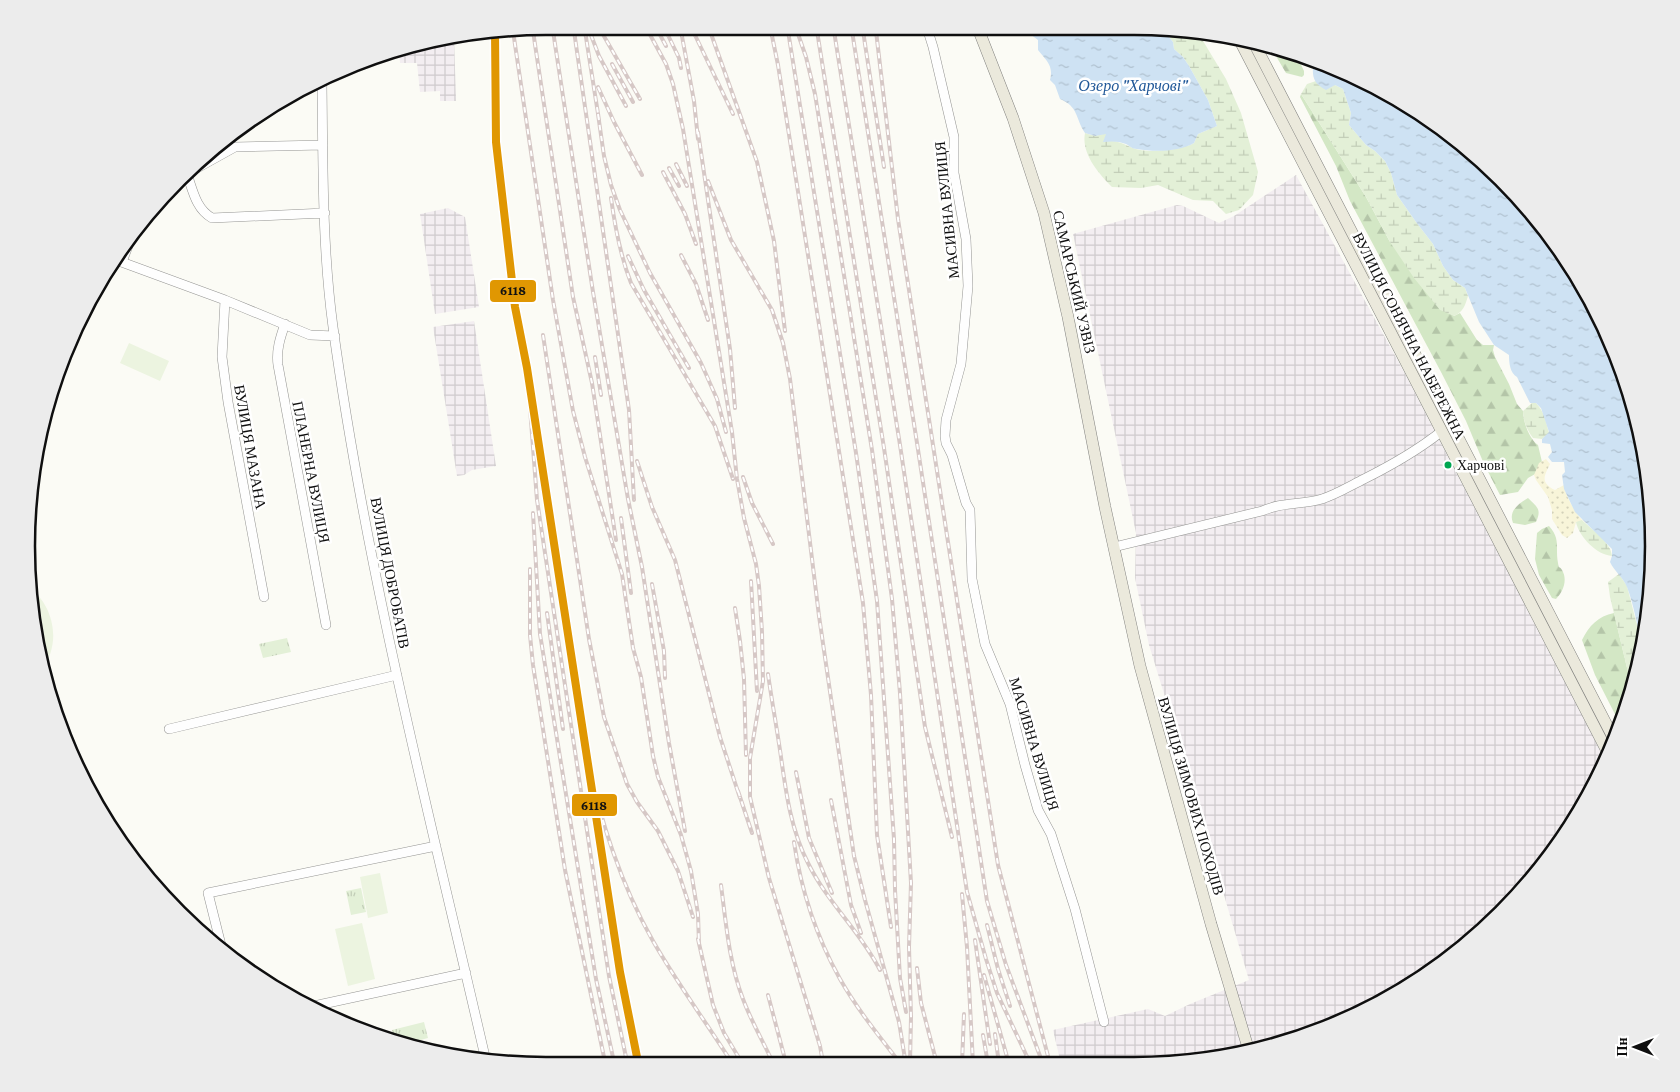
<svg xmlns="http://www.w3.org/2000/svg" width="1680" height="1092" font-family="'Crimson Pro',serif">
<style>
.industrial{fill:url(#industrial-grid)}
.forest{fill:url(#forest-firs)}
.wetland{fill:url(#wetland-marsh)}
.sand{fill:url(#sand-dots)}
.park{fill:url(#park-tufts)}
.pitch{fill:#ecf4e0}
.water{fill:url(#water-ripples)}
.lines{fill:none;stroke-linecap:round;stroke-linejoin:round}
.minor-casing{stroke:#959593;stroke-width:10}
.major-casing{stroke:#838380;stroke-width:12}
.minor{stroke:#fefefe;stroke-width:9}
.major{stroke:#ebe9dc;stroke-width:11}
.rail-casing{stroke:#d6c8c6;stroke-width:4}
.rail{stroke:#fff;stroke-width:2;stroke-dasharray:5.5;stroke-linecap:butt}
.rail-1-casing{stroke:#fff;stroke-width:11}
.rail-1{stroke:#e09702;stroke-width:8}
.bus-dot{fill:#00a651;stroke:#fff;stroke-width:2}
.labels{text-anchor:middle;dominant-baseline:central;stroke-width:5;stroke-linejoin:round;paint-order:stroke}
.bus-label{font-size:14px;fill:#0f0f0f;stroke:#fff;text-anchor:start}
.street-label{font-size:15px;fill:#0f0f0f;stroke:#fff}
.water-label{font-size:16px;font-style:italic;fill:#215898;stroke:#fff}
.rim{fill:none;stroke:#0f0f0f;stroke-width:2.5}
.line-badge{stroke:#fff;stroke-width:2}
.pale-badge-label{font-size:14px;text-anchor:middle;font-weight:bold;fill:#111}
</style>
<defs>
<pattern id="industrial-grid" width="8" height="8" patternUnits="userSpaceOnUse" patternTransform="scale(1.25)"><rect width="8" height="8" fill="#f3eef1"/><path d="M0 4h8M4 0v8" fill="none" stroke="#cfcbcd"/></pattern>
<pattern id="forest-firs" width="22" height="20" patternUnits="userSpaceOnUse" patternTransform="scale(1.25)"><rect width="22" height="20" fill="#d3e7c5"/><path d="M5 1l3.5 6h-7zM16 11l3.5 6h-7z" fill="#b4c5a8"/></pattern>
<pattern id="wetland-marsh" width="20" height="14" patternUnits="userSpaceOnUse" patternTransform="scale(1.25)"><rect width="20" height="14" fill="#e3f0d7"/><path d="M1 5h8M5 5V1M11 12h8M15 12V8" fill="none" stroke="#c2cdb7"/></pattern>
<pattern id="sand-dots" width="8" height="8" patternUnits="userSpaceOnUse" patternTransform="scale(1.25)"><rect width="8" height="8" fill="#f8f5d9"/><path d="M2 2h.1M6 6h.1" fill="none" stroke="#d3d1b9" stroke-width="1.8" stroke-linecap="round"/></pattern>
<pattern id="park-tufts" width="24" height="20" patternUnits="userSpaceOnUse" patternTransform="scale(1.25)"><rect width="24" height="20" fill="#e3f0d7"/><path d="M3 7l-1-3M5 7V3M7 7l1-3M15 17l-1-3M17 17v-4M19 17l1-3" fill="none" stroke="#c2cdb7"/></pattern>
<pattern id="water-ripples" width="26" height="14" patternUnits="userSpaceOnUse" patternTransform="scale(1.25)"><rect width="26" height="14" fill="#cee2f3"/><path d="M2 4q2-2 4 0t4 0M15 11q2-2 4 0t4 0" fill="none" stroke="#b0c1cf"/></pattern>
</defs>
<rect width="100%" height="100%" fill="#fbfbf5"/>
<path class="industrial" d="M454 36 456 101H440V91L420 92 417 63H400L399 49Z
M1296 175 1404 372 1605 760 1584 806 1525 889 1450 959 1364 1012 1268 1048 1168 1065 1061 1064 1053 1030 1148 1009 1165 1016 1190 1004 1249 980 1178 739 1149 645 1135 578 1136 533 1073 234 1177 205 1183 206 1219 223 1234 216Z
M448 208 465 217 479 307 435 314 420 214Z
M474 321 496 466 472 470 464 475 457 476 433 327Z"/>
<path class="forest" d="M1270 46 1295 52 1304 71V75L1302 77 1286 73Z
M1301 94 1366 197 1390 242 1454 316 1460 313 1477 340 1483 345H1494L1493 350 1495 357 1509 384 1517 404 1523 411C1523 421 1529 439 1538 445L1542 462 1537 473 1528 478 1518 492 1500 495 1484 464 1466 421 1441 372 1350 201 1336 166 1300 97Z
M1528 498C1537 507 1542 509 1536 522L1525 525 1513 523C1508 511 1519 503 1528 498Z
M1549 526C1561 539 1555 548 1558 563 1559 570 1559 565 1562 570 1568 580 1563 592 1556 599L1552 598 1539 575 1535 559 1537 533 1542 529Z
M1614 613 1632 689 1626 713 1621 726 1595 675 1582 640C1589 626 1598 616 1614 613Z"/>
<path class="wetland" d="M1164 31H1197L1226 79 1241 113 1258 172 1253 195 1239 210 1226 214 1213 201 1193 200 1158 185 1141 188 1112 187C1098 173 1081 153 1085 133L1095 136 1107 133 1104 141C1117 140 1121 143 1133 148 1146 154 1182 150 1194 143L1198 134 1217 126 1208 100 1189 66 1183 57 1174 49 1173 42Z
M1316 81 1335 85 1343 89 1351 113 1349 125 1366 145 1375 151 1385 161 1391 173 1397 195 1416 222 1433 244 1443 266 1453 280 1465 288 1468 296C1465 306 1463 312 1454 316L1440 310 1414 278 1390 242 1366 197 1301 94 1307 84Z
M1532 403H1536C1544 411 1546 422 1549 433L1542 439 1533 438C1527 430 1523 420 1523 411Z
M1578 520H1582C1592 530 1611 542 1612 556 1597 555 1579 537 1576 522Z
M1619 574 1627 586 1642 645 1632 689 1610 597 1608 582Z"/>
<path class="sand" d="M1546 459 1550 464C1545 475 1539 482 1555 490L1564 485C1564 494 1576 513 1582 520L1576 522 1573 533 1567 538 1562 535 1552 519V510L1548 497 1536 480 1534 475 1539 463Z"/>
<path class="park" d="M287 638 291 652 263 658 259 644Z
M361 888 366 912 351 915 346 891Z
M424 1022 428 1038 405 1044 394 1042 392 1030Z"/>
<path class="pitch" d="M129 343 169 361 160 381 120 363Z
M28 586C54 605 62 643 42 669Z
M380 873 388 913 368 918 360 877Z
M362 923 375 979 348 986 335 929Z"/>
<path class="water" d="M1026 31H1164L1173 42 1174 49 1183 57 1189 66 1208 100 1217 126 1198 134 1194 143C1179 152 1154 152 1137 149 1132 149 1130 146 1126 144 1119 141 1111 141 1103 142L1106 134 1095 136 1085 133C1075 118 1079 107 1060 99L1055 85 1050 80C1054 66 1046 60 1038 50V40Z
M1314 59 1364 80 1477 155 1547 230 1600 316 1636 412 1653 512 1649 614 1642 645C1637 626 1634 605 1627 587 1623 577 1614 571 1610 562L1612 556V549L1575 512 1564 489 1562 475 1565 472 1564 462H1552L1548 457 1552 452 1550 444 1542 443V439L1549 432 1541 408 1536 403H1530L1517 377C1510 373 1509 363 1509 355L1494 345 1479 322 1465 288 1453 280 1443 266 1433 244 1416 222 1397 195 1391 173 1385 161 1375 151 1366 145 1349 125 1351 113 1343 89 1335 85 1326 90C1311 82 1312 74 1314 59Z"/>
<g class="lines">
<g class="minor-casing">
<path id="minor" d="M928 31 933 47 954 137V173L966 239 968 286 961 364 946 420 945 436 946 443 952 455 966 503 970 510 972 579 985 644 1010 704 1025 765 1038 810 1051 834 1075 909 1104 1022
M322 82C323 163 322 246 333 327 367 575 430 817 486 1061
M187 174C193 191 196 209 212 218L325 213
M181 177 235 147 323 145
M116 260 225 300 310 335 335 336
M122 262 134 230
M225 300 222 357 228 402 264 597
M285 324C280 338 276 351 278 365L326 625
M1114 547 1262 511C1281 502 1302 505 1322 499 1337 494 1350 486 1364 479 1392 465 1417 451 1442 431
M169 729 397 675
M222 949 208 893 436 846
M309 1007 466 973"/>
</g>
<g class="major-casing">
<path id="major" d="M979 31 1013 118 1044 213 1068 317 1105 507 1140 666 1211 924 1249 1051
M1239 39 1608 753
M1254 43 1614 739"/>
</g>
<use href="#minor" class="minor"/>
<use href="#major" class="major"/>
<g class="rail-casing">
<path id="rail" d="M513 31 553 300 573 411 585 457 622 574 633 648 641 677 653 756 658 777 681 835 691 871 698 914 699 944
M533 31 573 297 592 383 616 540
M553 31 593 292 628 499 642 567 669 743 685 831
M574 31 629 410 634 500
M585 31 599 120
M601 31 640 99
M648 31 666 64 673 84 683 129 732 432 737 479 744 518 756 564 759 586 762 632 763 681 750 758V797L769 878 820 1046 823 1063
M658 31 666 46
M666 31 679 58 681 68
M681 31 694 101 698 139
M693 31 733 114
M710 31 757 162 774 241 785 331
M771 31 778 65 863 603 871 695 877 835 891 927
M788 31 856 453 877 601 894 839 895 890 900 978 906 1012
M797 31 806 57 815 94 872 450 892 599 900 693 911 883 909 947 911 1017 910 1063
M817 31 884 448 925 727 952 837
M834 31 900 445 967 892 986 959 997 993 1030 1063
M852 31 917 443 987 901 1006 965 1043 1064
M863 31 884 167
M876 31 898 219 998 865 1049 1060
M591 35 599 56 626 106
M612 64 633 102
M598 87 614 122 642 175
M598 114 604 156 611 185 620 210 650 273 701 363 717 399 726 432
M698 132 730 349 735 408
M676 164 687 186
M669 168 679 186
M663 172 685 214 696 244
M708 181 731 240 772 310 783 343 790 379 819 616 854 856 865 900 899 1022 905 1059
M611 198C615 227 620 255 631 283L715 426 733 479
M681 255 696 284 708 320
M628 256 644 290 689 368
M543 335 589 639 604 717 627 784 637 802 658 831 678 871 693 917
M595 357 601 395
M527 368 537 500 609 976 627 1062
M637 461 652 507 675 560 720 737 740 798
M743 477 752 503 773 544
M533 513 540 634 596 979 614 1062
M621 518 631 593
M530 569V635L533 665 565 870 605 1062
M751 581 757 691
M652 584 664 651 665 678
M735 608 740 641 744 679 746 755
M547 613 563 729
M768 674C772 702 777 729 781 757 786 793 791 830 808 863 827 902 860 931 880 970
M586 756C601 821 620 883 653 941 677 983 706 1022 732 1063
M796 772 809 838 832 893
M738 791 752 833
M831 800 851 905 861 933
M794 842C801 890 816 936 840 979 857 1009 879 1036 900 1063
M721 885C726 923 729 963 743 999 751 1021 763 1041 773 1063
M962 894 967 947 973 1064
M987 925 998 969 1010 1006
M698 939 713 1005 724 1033 742 1063
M975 940 990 1044
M917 968 921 1003 937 1064
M984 975 1009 1064
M768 995 786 1063
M995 1034 999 1064
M983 1035 988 1064
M962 1064 964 1014"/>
</g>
<use href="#rail" class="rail"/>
<g class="rail-1-casing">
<path id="rail-1" d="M495 31 496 142 515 307 527 368 620 972 638 1062"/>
</g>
<use href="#rail-1" class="rail-1"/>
</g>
<circle class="bus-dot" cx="1448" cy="465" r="4.5"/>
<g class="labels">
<g class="bus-label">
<text x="1457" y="465">Харчові</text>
</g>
<g class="street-label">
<text transform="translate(947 210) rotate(-96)">МАСИВНА ВУЛИЦЯ</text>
<text transform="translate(1074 282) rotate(77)">САМАРСЬКИЙ УЗВІЗ</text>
<text transform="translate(1409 336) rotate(63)">ВУЛИЦЯ СОНЯЧНА НАБЕРЕЖНА</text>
<text transform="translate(250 447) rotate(80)">ВУЛИЦЯ МАЗАНА</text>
<text transform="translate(311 472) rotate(79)">ПЛАНЕРНА ВУЛИЦЯ</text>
<text transform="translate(390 573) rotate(79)">ВУЛИЦЯ ДОБРОБАТІВ</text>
<text transform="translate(1034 744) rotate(73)">МАСИВНА ВУЛИЦЯ</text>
<text transform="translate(1191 796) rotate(74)">ВУЛИЦЯ ЗИМОВИХ ПОХОДІВ</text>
</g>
<g class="water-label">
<text x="1133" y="85">Озеро "Харчові"</text>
</g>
</g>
<path d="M0 0H1680V1092H0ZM546 35H1134A511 511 0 0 1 1645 546V546A511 511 0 0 1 1134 1057H546A511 511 0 0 1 35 546V546A511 511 0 0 1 546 35Z" fill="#ececec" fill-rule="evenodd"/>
<path class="rim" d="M546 35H1134A511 511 0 0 1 1645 546V546A511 511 0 0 1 1134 1057H546A511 511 0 0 1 35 546V546A511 511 0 0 1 546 35Z"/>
<g class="line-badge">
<rect x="489" y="279" width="48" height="24" rx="5" fill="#e09702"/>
<rect x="571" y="793" width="47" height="24" rx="5" fill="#e09702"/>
</g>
<g class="pale-badge-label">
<text x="513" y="295">6118</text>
<text x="594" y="810">6118</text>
</g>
<g transform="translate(1635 1047) rotate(270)" stroke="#ffffff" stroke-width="4" paint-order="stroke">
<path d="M0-4L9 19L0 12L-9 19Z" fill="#0f0f0f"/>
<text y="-8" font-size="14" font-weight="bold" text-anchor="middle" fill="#0f0f0f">Пн</text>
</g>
</svg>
